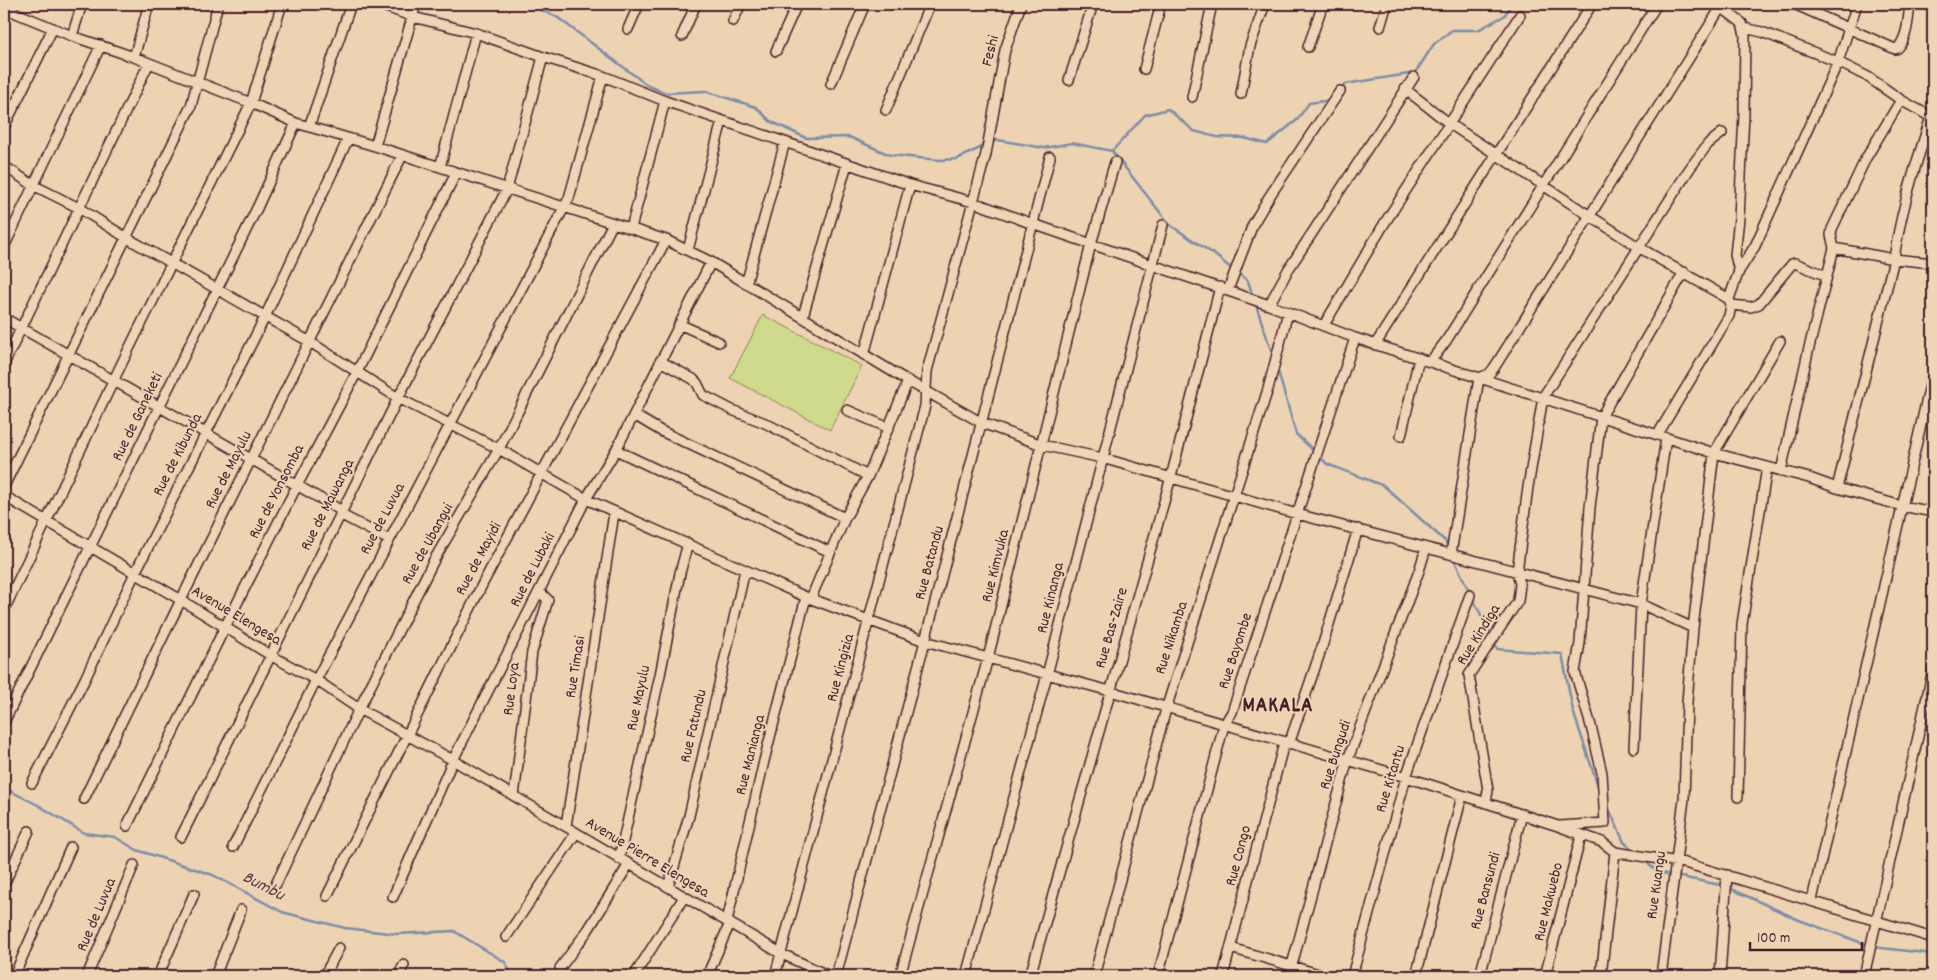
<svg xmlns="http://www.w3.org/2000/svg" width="1937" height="980" font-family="Dekko,sans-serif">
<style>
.grass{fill:#cfda8d;stroke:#8c7c5c}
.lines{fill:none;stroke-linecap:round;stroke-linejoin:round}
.stream{stroke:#7c8ca9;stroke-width:2.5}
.minor-casing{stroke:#4a1f2b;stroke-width:12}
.minor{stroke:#eed5b6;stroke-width:9}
.labels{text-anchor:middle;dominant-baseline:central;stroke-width:4;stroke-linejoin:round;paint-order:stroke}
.street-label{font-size:16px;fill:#4a1f2b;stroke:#eed5b6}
.water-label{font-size:18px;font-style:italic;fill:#573a4a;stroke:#eed5b6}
.district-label{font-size:21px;font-weight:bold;letter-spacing:1px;fill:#4a1f2b;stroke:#eed5b6}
</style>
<rect width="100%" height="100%" fill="#edd3b1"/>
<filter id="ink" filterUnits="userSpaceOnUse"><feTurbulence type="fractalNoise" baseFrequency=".02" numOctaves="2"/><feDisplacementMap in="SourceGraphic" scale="10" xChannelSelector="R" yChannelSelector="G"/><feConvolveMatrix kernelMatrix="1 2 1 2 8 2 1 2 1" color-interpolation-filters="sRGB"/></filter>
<g filter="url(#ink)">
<path class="grass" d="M763 315 862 366 830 430 730 378Z"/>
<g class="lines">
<path class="stream" d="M528 4 557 17 647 85 666 93 705 91 756 107 770 121 806 138 849 137 890 155 939 160 957 159 984 146
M1340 90 1345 84 1415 73 1434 44 1452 30H1478L1504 16 1512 4
M992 142 998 140 1044 148 1072 143 1112 151 1170 225 1215 255 1233 270
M1112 151 1145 115 1168 109 1194 131 1217 137 1244 138 1267 144 1297 120 1309 103 1332 100
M1238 273 1248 281 1253 297
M1255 302 1273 356
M1277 368 1296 434 1315 452
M1319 456 1327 464 1384 486 1445 541 1449 550
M1453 557 1470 593
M1472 597 1492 637
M1494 642 1497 649 1562 654 1573 711 1599 789
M4 788 38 805 84 833 115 837 137 850 213 875 282 912 345 928 397 934 454 931 505 962 512 976
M1608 807 1624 842 1634 851
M1644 860 1657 872 1671 875
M1676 876 1725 886 1799 920 1868 945
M1873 947 1933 954"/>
<g class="minor-casing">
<path id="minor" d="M378 4 413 17 476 33 543 57 603 76 665 101 910 185 973 202 1033 224 1269 305 1355 338 1714 453 1809 478 1837 488 1902 506 1933 512
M1794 4 1895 49 1898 48C1908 36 1908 19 1910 4
M1718 5 1742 23 1745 35 1744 114 1739 218 1735 255 1739 271
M4 8 72 36 134 57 251 103 296 123 375 146 666 240 711 262 908 381 982 423 1042 445 1102 458 1297 514 1641 604 1693 628
M733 21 741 4
M1380 27 1387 4
M1744 28 1762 32 1838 62 1868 77 1901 100 1931 117
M628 29 639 4
M72 36 82 4
M682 36 696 4
M1308 47 1323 4
M776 51 797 4
M134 57 149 4
M1144 69 1161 4
M1069 80 1093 4
M831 84 865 4
M1405 89 1450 124 1590 216 1640 248 1729 299
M1241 94 1250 46 1265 4
M1192 97 1212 4
M886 110 930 4
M4 127 53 28
M309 127 351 4
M375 146 416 4
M4 166 33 185 79 208 127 238 310 342 398 398 499 449 586 499 806 597 925 641 1110 691 1406 777 1558 826 1602 842 1615 852 1685 863 1933 938
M440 167 476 33
M631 228 665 101
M4 247 101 45
M1834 248 1894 259 1933 263
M688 250 722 121
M746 284 785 142
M1228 290 1253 224 1269 197 1340 91
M1269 305 1288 270 1414 77
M1731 305 1751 307 1759 304 1792 264 1795 263 1827 276
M803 316 847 164
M4 318 342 511
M679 324 719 342
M1324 325 1384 224 1520 15
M1375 345 1592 4
M864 355 910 185
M660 361 693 379 697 383 703 395 732 410 765 423 868 476
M1430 362 1446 341 1657 4
M4 364 149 63
M847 410 889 428
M634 415 661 431 845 518
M1658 434 1729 316 1731 305 1729 299 1739 271 1755 246 1838 62 1857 4
M1401 436 1419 358
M616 450 830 552
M1781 471 1808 352 1834 248 1831 235 1832 229 1866 158 1901 100
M4 486 191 106 218 4
M1837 488 1894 259C1901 207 1918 159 1933 110
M4 496 181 600 270 655 316 680 359 709 453 760 782 954 829 976
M340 514 389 540
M1451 554 1479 378 1489 374 1494 368 1723 4
M811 598 845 518 868 476 908 381
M4 610 120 367 251 103 282 4
M4 722 258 206 296 123
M1289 744 1322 647 1358 529
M1634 748 1641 604 1666 438
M32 783 85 679 135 573 265 317 348 139
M514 796 532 652 548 600 539 591
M1738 797 1742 624 1767 467
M84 799 181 600 402 156
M1486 803 1488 790 1469 675 1518 601 1520 584 1517 572 1528 487 1543 397 1690 168 1708 144 1722 133
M127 826 225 627 289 501 357 372 456 173
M566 826 614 513
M1560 826 1605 823 1602 773 1591 726 1575 672 1580 643 1590 507 1601 417 1684 272
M181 837 398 398 507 189 543 57
M233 847 316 680 569 198 603 76
M619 859 660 675 680 573 688 543
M4 884 29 831
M276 884 359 709 434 560 499 449 613 223
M668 887 689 816 745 570
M327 896 482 585 666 240
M393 897 453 760 586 499 616 450 711 262
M1812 900 1933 372
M727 921 764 761 806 597
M506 937 576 833
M1231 948 1325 976
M560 968 588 930 629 864
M14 976 71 847
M87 976 134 865
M158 976 194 894
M215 976 241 910
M324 976 339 948
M398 976 404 965
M634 976 684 897
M707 976 730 923
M775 976 925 406 927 371 986 154 1005 50 1021 4
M836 976 925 641 1050 157
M900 976 988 658 1091 244 1115 162
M966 976 1047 675 1163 225
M1030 976 1171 477 1220 287
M1094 976 1166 709 1268 389 1288 312
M1158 976 1224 725 1232 712 1355 338
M1223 976 1284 743
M1289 976 1348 759 1419 571 1426 548
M1352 976 1406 777 1470 595
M1416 976 1462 796
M1480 976 1522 814
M1545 976 1581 836
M1601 976 1615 852
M1661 976 1684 799 1687 702 1693 628 1714 453 1780 341
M1720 976 1727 875
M1864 976 1933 670"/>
</g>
<use href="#minor" class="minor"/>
</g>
</g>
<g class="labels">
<g class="street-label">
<text transform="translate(991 51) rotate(-76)">Feshi</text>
<text transform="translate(138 417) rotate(-64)">Rue de Ganeketi</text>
<text transform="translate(178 455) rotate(-63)">Rue de Kibunda</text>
<text transform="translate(229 470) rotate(-63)">Rue de Mayulu</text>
<text transform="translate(277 492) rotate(-63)">Rue de Yonsomba</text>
<text transform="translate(328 505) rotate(-63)">Rue de Mawanga</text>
<text transform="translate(383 519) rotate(-62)">Rue de Luvua</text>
<text transform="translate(428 544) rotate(-61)">Rue de Ubangui</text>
<text transform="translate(479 559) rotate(-62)">Rue de Mayidi</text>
<text transform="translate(930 563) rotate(-75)">Rue Batandu</text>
<text transform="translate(996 566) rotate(-76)">Rue Kimvuka</text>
<text transform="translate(533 570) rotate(-63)">Rue de Lubaki</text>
<text transform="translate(1051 598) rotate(-76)">Rue Kinanga</text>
<text transform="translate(236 616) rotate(31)">Avenue Elengesa</text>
<text transform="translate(1112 628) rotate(-74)">Rue Bas-Zaire</text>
<text transform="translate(1479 635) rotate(-58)">Rue Kindiga</text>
<text transform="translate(1172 638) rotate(-72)">Rue Nikamba</text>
<text transform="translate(1236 651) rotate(-72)">Rue Bayombe</text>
<text transform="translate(576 667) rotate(-81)">Rue Timasi</text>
<text transform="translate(841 668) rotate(-75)">Rue Kingizia</text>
<text transform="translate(512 689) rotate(-83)">Rue Loya</text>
<text transform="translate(639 698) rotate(-78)">Rue Mayulu</text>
<text transform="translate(694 726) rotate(-77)">Rue Fatundu</text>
<text transform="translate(751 755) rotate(-76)">Rue Manianga</text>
<text transform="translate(1336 755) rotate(-72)">Rue Bungudi</text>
<text transform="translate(1391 779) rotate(-73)">Rue Kitantu</text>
<text transform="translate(1239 856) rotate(-75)">Rue Congo</text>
<text transform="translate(647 858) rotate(31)">Avenue Pierre Elengesa</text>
<text transform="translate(1657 885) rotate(-82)">Rue Kuangu</text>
<text transform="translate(1486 891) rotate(-75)">Rue Bansundi</text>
<text transform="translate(1549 902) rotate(-76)">Rue Makwebo</text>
<text transform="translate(97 915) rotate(-67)">Rue de Luvua</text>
</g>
<g class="water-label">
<text transform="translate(263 887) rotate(27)">Bumbu</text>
</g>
<g class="district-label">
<text x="1278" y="707">MAKALA</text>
</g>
</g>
<rect width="1937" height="980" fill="none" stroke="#eed5b6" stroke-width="20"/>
<rect x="10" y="10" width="1917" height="960" fill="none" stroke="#4a1f2b" stroke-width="2" filter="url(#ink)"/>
<path d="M1750 942v8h112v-8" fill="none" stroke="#4a1f2b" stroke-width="2.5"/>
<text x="1757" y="942" font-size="15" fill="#4a1f2b" stroke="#eed5b6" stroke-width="4" paint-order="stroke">100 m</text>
</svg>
